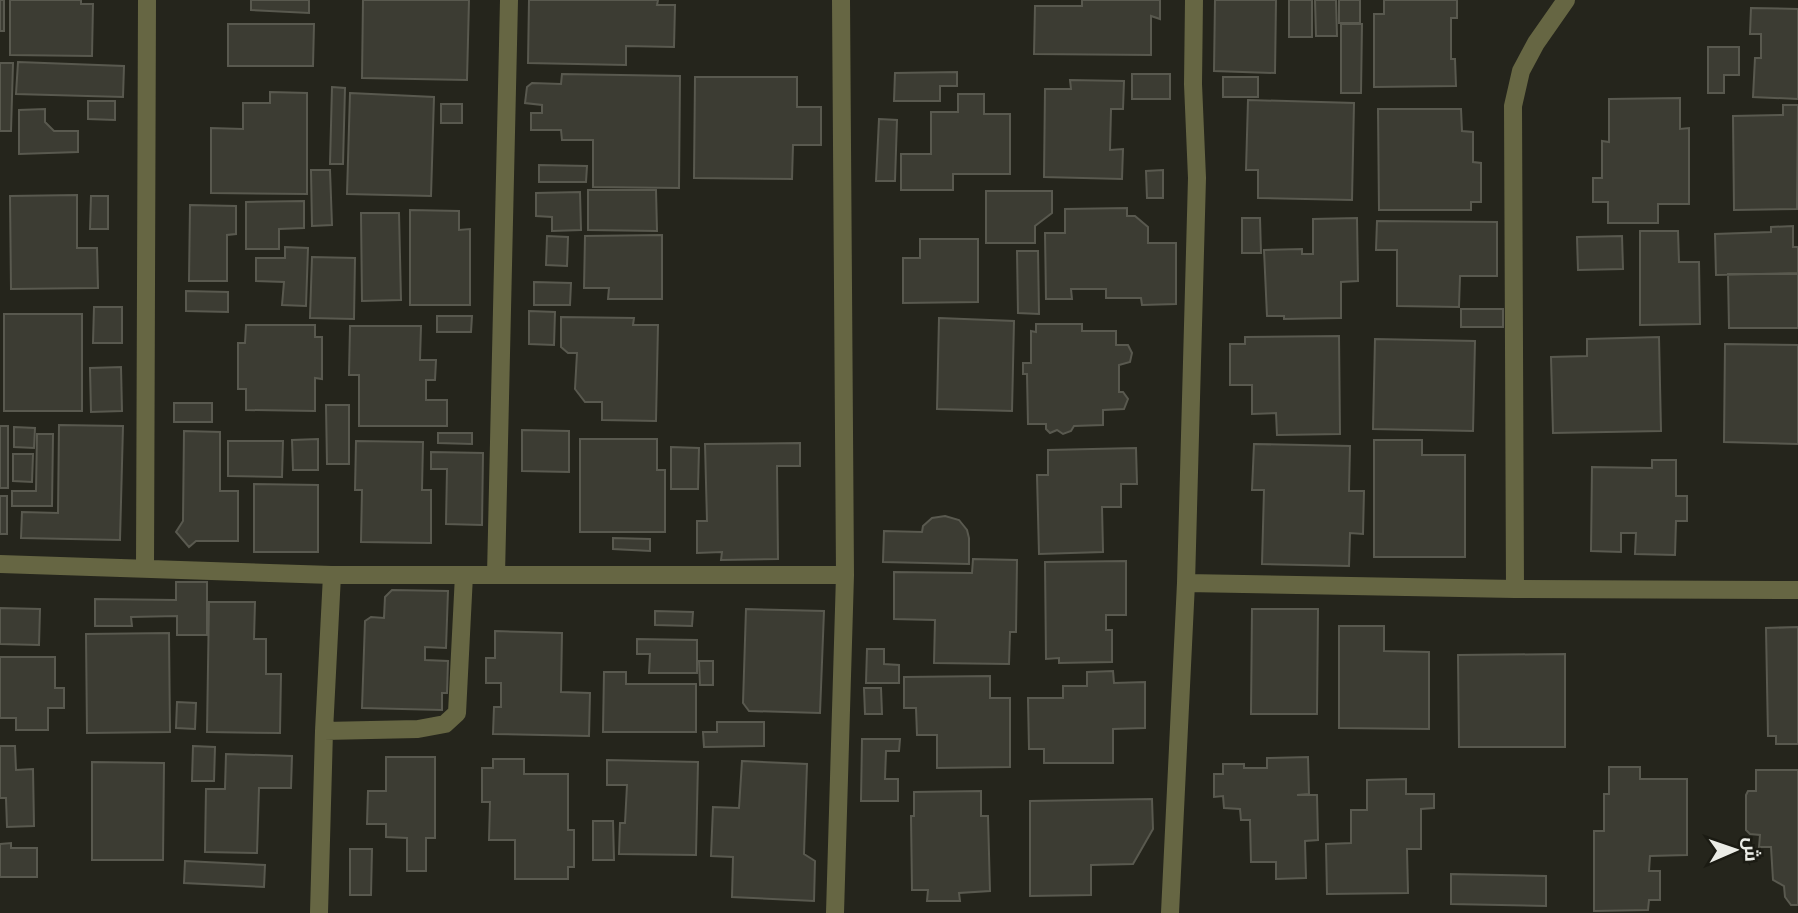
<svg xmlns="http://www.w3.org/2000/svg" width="1798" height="913" font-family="Mulish,Cairo,sans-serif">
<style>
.building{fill:#3c3c33;stroke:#59594f;stroke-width:2}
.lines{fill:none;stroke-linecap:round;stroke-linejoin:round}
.minor{stroke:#666643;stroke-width:18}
</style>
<rect width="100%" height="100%" fill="#25251c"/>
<path class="building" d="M0 0H4V31H0Z
M10 0H81V4H93L92 56 10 55Z
M251 0H309V13L251 10Z
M363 0H469L467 80 362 78Z
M529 0H658L657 5H675L674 47 626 46V65L528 63Z
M1082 0H1160V19L1151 16V55L1034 54 1035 6H1082Z
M1215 0H1276L1275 73 1214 71Z
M1289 0H1312V37H1289Z
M1315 0H1336L1337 36H1316Z
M1339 0H1360V23H1339Z
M1384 0H1457V18H1451V59H1455L1456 86 1374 87V14H1384Z
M1751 8 1798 9V99L1753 97 1755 58H1761V34H1750Z
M228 24H314L313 66H228Z
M1341 24H1362L1361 93H1341Z
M1708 47H1739V75H1724V93H1708Z
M18 62 124 66 123 97 16 94Z
M0 63H13L11 131H0Z
M957 72V86H940V101H894L895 73Z
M562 74 680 76 679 188 593 187V140H562L561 130H531V113H542V105L525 103 527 87 532 83 561 84Z
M1132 74H1170V99H1132Z
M695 77H797V107H821V145H793L792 179 694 178Z
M1223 77H1258V97H1223Z
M1070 80 1124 81 1123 109H1111L1110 150 1123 149 1122 179 1044 177 1045 89H1071Z
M332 87 345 88 343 164H330Z
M270 92 307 93V194L211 193V128L243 129V103H270Z
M350 93 434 97 431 196 347 194Z
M958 94H984V114H1010V174H953V190H901V154H931V112H958Z
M1680 98V129L1689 128V204H1658V223H1608V202H1593V178H1602V141L1609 142V99Z
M1248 100 1354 103 1352 200 1258 198V170H1246Z
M88 101H115V120L88 119Z
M441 104H462V123H441Z
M1783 105H1798L1797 209 1734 210 1733 116 1783 115Z
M45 109V122L54 131H78V152L19 154V110Z
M1378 109H1461L1462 131 1473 132V162L1481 163V202H1471V210H1379Z
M879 119 897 120 895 181H876Z
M539 165 587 166 586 182H539Z
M311 170H330L332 225 312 226Z
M1163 170V198H1147L1146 171Z
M588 190H656L657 231 588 230Z
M986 191H1052V213L1035 226V243H986Z
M580 192 581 230 552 231V217L536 216V193Z
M77 195V248H97L98 288 11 289 10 196Z
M91 196H108V229H90Z
M304 201V228L279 229V249H246V202Z
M190 205 236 206V234L227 235V281H189Z
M1127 208V216H1135L1148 227V243H1176V304L1142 305 1141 298H1106V289H1071L1072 299H1046L1045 233H1065V209Z
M410 210 459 211V230L470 229V305H410Z
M361 213H399L401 300 362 301Z
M1242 218H1260L1261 253H1242Z
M1357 218 1358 281 1341 282V318L1284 319V316H1267L1264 250 1302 249V254H1313V219Z
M1377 221 1497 222V276H1460L1459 307 1397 306V250H1376Z
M1793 226V247H1798V273L1716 275 1715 234 1771 232V227Z
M1640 231H1678L1679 262H1699L1700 324 1640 325Z
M662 235V299H608L609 288H584L585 236Z
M547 236 568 237 567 266 546 265Z
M1622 236 1623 269 1578 270 1577 237Z
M920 239H978V302L903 303V258H920Z
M285 247 308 248 306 306 282 305 284 282 256 281V258H285Z
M1017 251H1038L1039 314 1018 313Z
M312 257 355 258 354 319 310 318Z
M1728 274H1798V328H1729Z
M534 282 571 283 570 305H534Z
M186 291 228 292V312L186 311Z
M94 307H122V343H93Z
M1461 309H1503V327H1461Z
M529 311 555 312 554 345 529 344Z
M4 314H82V411H4Z
M437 316H472L471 332H437Z
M561 317 634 318 633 325H658L656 421 602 420V402H585L575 389 577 353H568L561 347Z
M939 318 1014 321 1012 411 937 409Z
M1036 324H1082V331H1116V345H1128L1132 353 1130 362 1119 365V392H1123L1128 399 1124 409 1103 410V425L1074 426 1071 431 1063 434 1057 430 1050 433 1046 429V424H1028L1027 374H1023V363H1031V331L1036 332Z
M246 325H315V337H322V379L315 378V411L246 410V389H238V343H245Z
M350 326H421L420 360H436L435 380H426V400H447V426H359V375H349Z
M1339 336 1340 434 1277 435 1276 413 1252 414V385H1230V344H1245V337Z
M1659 337 1661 431 1553 433 1551 357 1587 356V339Z
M1375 339 1475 341 1473 431 1373 429Z
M1725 344 1798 345V444L1724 442Z
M121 367 122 411 91 412 90 368Z
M174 403H212V422H174Z
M326 405H349V464H327Z
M59 425 123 426 120 540 21 538 22 512 58 513Z
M0 426H8V488H0Z
M14 427 35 428 34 448 14 447Z
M522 430 569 431V472L522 471Z
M184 431 220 432V491H238V541H196L189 547 176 532 183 521Z
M438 433H472V444L438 443Z
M37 434H53L52 506H12V491H36Z
M318 439V470H293L292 440Z
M580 439H657V470H665V532H580Z
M1374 440H1422V455H1465V557H1374Z
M228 441H283L282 477 228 476Z
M356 441 423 442 422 490H431V543L361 542 362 490H355Z
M800 443V466H777L778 559 721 560 722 552 697 553V521H707L705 444Z
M1254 444 1350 446 1349 491H1364L1363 534 1350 533 1349 566 1262 564 1264 490H1252Z
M671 447 699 448 698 489H671Z
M1136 448 1137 484H1121V507H1102L1103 552 1039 554 1037 475H1048V450Z
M431 452 483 453 482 525 446 524 447 469H431Z
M13 454H33L32 482 13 481Z
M1652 460H1676V496H1687V521H1676L1675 555 1635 554 1636 533H1621V552L1591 551 1592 467 1652 468Z
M254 484 318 485V552H254Z
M0 496H7V534H0Z
M945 516 959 520 967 530 969 538V564L883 562 884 531 922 532 923 526 932 518Z
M613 538 650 539V551L613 549Z
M973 559 1017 560 1016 632H1010L1009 664 934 663 935 620 894 619V572L972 573Z
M1126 561V615H1106V630H1112V662L1059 663V658L1046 659 1045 562Z
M176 582H207V635H177V616L131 617 132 626H95V599L176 600Z
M392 590 448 591 446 648 425 647V660L448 661 447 693H442V710L362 708 365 621 371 617 384 618 385 597Z
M209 602H255L254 639H266V674H281L280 733 207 732Z
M0 608 40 609 39 645 0 644Z
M746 609 824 611 820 713 749 711 743 703Z
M1252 609H1318L1317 714H1251Z
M655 611 693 612 692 626 655 625Z
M1339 626H1384V651L1429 652V729L1339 728Z
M1798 627V744H1776V736H1768L1766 628Z
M495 631 562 633 561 692 590 693 589 736 493 734 494 707H501V683H486V658H495Z
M169 633 170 732 87 733 86 634Z
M637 639 697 640V673H649L650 654H637Z
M867 649H884V664L899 665V683H866Z
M1565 654V747H1459L1458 655Z
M0 657H55V688H64V708H48V730H16V718H0Z
M699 661H713V685H700Z
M1113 671 1114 683 1145 682V728L1113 729V763H1044V749H1029L1028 698H1063V686H1087V672Z
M604 672H626V684H696V732H603Z
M990 676V698H1010V767L937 768V735H917L916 708H904V677Z
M864 688H881L882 714H865Z
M177 702 196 703 195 729 176 728Z
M717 722H764V746L704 747 703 732H717Z
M862 739H900L899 751H886L885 779H898V801H861Z
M0 746H15L16 770 33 769 34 826 7 827 6 798H0Z
M193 746 215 747 214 781H192Z
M226 754 292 756 291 788H259L257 853 205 852 206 789H225Z
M386 757H435V838H426V871H407V838L386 837V824H367L368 791H386Z
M1308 757 1309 794 1297 795H1317L1318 840 1305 841 1306 878 1276 879V862H1251L1250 820H1241L1240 809 1224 808 1223 796 1214 797V774H1223V764H1244V768H1267V758Z
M493 759H524V774H568V830H574V867H568V879H515V840H489L490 802H482V768H493Z
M607 760 698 762 696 855 619 854 620 823H625L627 785H607Z
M742 761 807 764 804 854 815 861 814 901 732 897 733 857 711 856 713 807 739 808Z
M92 762 164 763 163 860H92Z
M1609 767H1640V779H1687V855L1650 856 1649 871H1660V900H1649L1648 910 1594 911V831H1604V794H1609Z
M1756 770H1798V905H1791L1785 897 1784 886 1773 880 1771 847H1759L1760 835 1750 834 1746 830V795L1748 791H1756Z
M1406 779V794H1434V808L1421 809V849H1407L1408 893 1327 894 1326 844 1351 843V810H1367V780Z
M981 791V816H988L990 891 959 893 960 901H927L928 890H912L911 816H914V792Z
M1152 799 1153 829 1133 864 1091 865V895L1030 896V801Z
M593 821H613L614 860H593Z
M11 843V848H37V877H0V844Z
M350 849H372L371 895H350Z
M185 861 265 865 264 887 184 883Z
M1451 874 1546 876V906L1451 904Z"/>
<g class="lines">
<path class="minor" d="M0 564 332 575H845
M145 568 147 0
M496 575 509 0
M1186 583 1515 589 1798 590
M1515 589 1513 106 1521 71 1536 43 1566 0
M324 731 418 729 445 724 457 713 464 575
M319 913 324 731 332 575
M835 913 845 575 841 0
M1170 913 1186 583 1197 178 1193 84 1194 0"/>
</g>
<g transform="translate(1735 850) rotate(88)" stroke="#1b1b13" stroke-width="5" paint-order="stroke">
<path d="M0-5L12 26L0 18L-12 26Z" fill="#ebece6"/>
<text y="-10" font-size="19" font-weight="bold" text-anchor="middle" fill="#ebece6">ش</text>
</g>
</svg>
